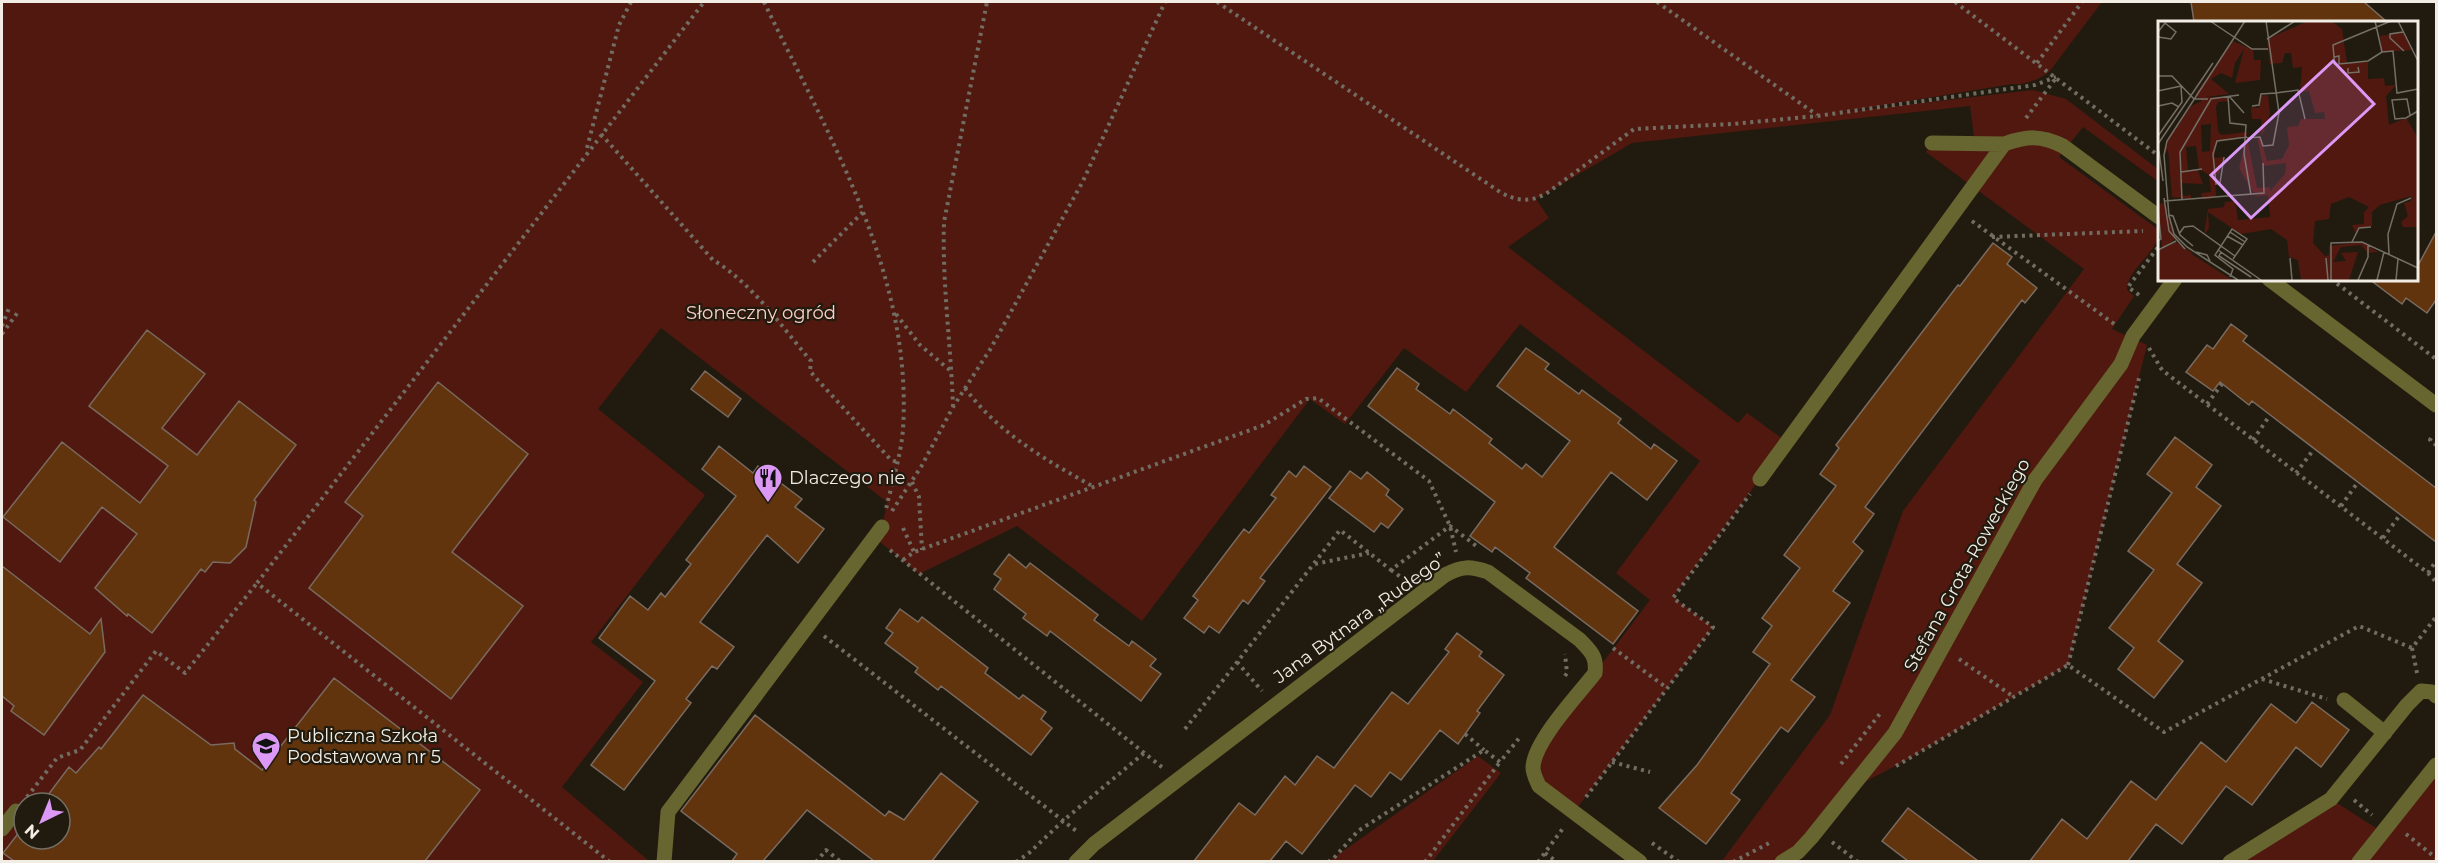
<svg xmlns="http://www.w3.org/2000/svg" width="2438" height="863" font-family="Montserrat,sans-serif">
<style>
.green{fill:#51180f;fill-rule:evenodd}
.building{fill:#62340d;stroke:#796b61;stroke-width:1.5}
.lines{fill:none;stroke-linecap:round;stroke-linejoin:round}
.path{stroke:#726d62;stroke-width:4;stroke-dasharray:3 4.5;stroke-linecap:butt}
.minor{stroke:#676530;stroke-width:15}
.labels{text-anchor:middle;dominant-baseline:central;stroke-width:4.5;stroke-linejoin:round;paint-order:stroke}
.park-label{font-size:18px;fill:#fdd0c7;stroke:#211b0f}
.poi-label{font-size:18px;fill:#f1ede5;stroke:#211b0f;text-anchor:start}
.street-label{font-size:18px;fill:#f1ede5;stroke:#211b0f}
.inset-road{fill:none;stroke:#746f65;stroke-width:1.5}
.view{fill:#db99f5;fill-opacity:0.15;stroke:#db99f5;stroke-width:3}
.inset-edge{fill:none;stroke:#f1ede5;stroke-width:3}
</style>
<rect width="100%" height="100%" fill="#211b0f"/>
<path class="green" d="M2 2H2102L2049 72C2040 79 2023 86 2012 84L1836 113 2033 90 2066 99 2159 170V182L2083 127 2059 157 2159 230C2159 254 2128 266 2127 290L2134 296 2112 329 2147 345 2068 665 1903 762 1851 789 1782 861H1722L1830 715 1903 511 2084 269 1926 152 1932 143 1975 144 1970 106 1632 143 1536 199 1549 218 1508 247 1738 423 1747 413 1787 442 1673 597 1713 627 1574 812 1532 771 1595 673 1650 600 1616 573 1700 461 1520 324 1466 392 1404 348 1345 424 1310 399 1142 621 1017 526 919 574 874 537 882 527 887 502 661 328 598 409 705 495 591 642 643 682 562 787 649 861 2 862ZM24 803H60V839H24Z
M1478 756 1501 773 1433 861H1329Z
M2436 775V861L2230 862 2331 799 2382 832Z"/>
<path class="building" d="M2191 2H2364L2387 22H2194Z
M2436 232V300L2427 313 2406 298 2402 304 2369 279H2415V271Z
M1993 243 2012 257 2007 264 2037 288 2025 303 2022 300 1865 507 1874 514 1853 542 1863 551 1833 591 1850 603 1791 680 1815 697 1788 732 1781 727 1731 793 1740 800 1706 844 1659 808 1697 765 1770 664 1753 652 1772 626 1762 618 1800 568 1784 555 1836 486 1820 474 1839 448 1836 445 1958 285 1960 286Z
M2231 324 2247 336 2243 341 2436 488V542L2252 401 2249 405 2220 382 2213 391 2186 372 2207 345 2213 349Z
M147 330 205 374 162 428 197 455 239 401 296 445 254 500 256 502 246 547 230 563 213 562 205 572 201 569 152 633 128 614 127 616 95 588 137 534 102 507 60 562 3 517 62 442 140 503 168 466 89 406Z
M1526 348 1549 364 1545 369 1579 394 1582 390 1621 419 1618 423 1651 449 1654 444 1677 461 1647 500 1611 472 1554 547 1638 611 1613 644 1526 578 1530 573 1495 547 1492 552 1470 536 1495 502 1368 406 1397 368 1419 384 1416 389 1450 414 1453 409 1492 439 1489 443 1522 469 1526 464 1542 477 1570 441 1497 386Z
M705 371 741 399 728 417 691 389Z
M438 382 528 454 452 552 523 606 451 699 309 588 363 516 345 502Z
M2175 437 2212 465 2196 487 2221 506 2177 564 2202 583 2158 641 2183 661 2154 698 2118 669 2134 648 2109 628 2154 570 2128 551 2172 493 2147 474Z
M719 446 753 473 758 466 802 499 795 507 824 529 798 563 767 535 700 622 734 647 717 669 712 666 686 699 691 703 624 790 591 765 655 681 599 638 630 596 648 610 661 593 665 597 691 564 686 560 736 496 702 469Z
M1304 466 1331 487 1260 578 1265 581 1248 604 1243 600 1219 633 1209 626 1204 633 1184 618 1198 600 1193 596 1244 529 1249 533 1276 498 1271 495 1289 471 1296 477Z
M1350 471 1361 479 1367 472 1389 490 1386 495 1403 509 1388 528 1381 523 1374 532 1329 498Z
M1009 554 1026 568 1030 563 1098 615 1094 620 1129 646 1132 641 1156 659 1150 666 1161 674 1141 701 1050 631 1047 636 1023 618 1026 614 994 589 1001 579 994 574Z
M2 566 90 634 101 619 105 652 44 735 11 711 14 706 2 696Z
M900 609 918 622 922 617 988 668 985 673 1019 699 1023 695 1046 712 1041 719 1052 728 1031 755 941 686 938 690 915 672 918 668 885 643 893 633 886 628Z
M1457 633 1482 652 1479 656 1504 675 1477 711 1480 713 1458 744 1440 730 1401 780 1390 772 1371 797 1355 785 1302 854 1286 841 1270 861H1194L1239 803 1255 815 1285 776 1295 785 1317 756 1334 768 1392 692 1408 704 1449 652 1445 649Z
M334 678 480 790 425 861H14L3 853 24 826V839H60V803H42L69 767 76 773 99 747 101 749 143 695 211 745 234 743 235 749 262 770Z
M2312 702 2349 730 2321 767 2296 747 2252 805 2226 786 2182 844 2156 824 2128 861H2030L2062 819 2087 839 2131 781 2156 800 2201 742 2226 762 2271 704 2296 723Z
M755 715 885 816 889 811 904 820 941 773 978 802 932 861H874L807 810 763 861H732L737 854 681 811Z
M1908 808 1978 861H1908L1882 841Z"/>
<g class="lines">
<path class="path" d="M764 2C828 135 913 275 903 429 901 455 892 483 886 509
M1217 2 1500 192C1516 201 1530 203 1547 193L1634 129 1732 124 1817 116 2035 85 2056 77
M1657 2 1817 115
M1955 2 2159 156
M2037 63 2082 2
M2026 118 2056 78
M601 134 713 260C753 284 781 326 811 361L810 371 815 377 891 460 897 462
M587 148 619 25 631 2
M1972 221 2117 326
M1992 237 2143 231
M813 262 863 212
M2331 279 2436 359
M2139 295 2128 287 2159 246
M896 314 920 345 952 372
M2 326 9 308
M2 334 18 312
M2149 348 2162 370 2428 573 2436 582
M965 388C997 432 1047 461 1094 487
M2207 404 2222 384
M953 407C951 345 942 284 944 222L987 2
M2431 438 2430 440 2436 445
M2253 440 2270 415
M2296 473 2314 449
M912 482 919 497 922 550
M2341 506 2358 482
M892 511 921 467 953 407 991 348 1083 181 1165 2
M903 528 914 552
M2383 538 2400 515
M890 550 1163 768
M903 560 914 552 1264 425 1306 399 1318 398 1429 481 1450 526 1456 552
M1315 564 1369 553
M1391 570 1405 580
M2428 573 2436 561
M824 636 1079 833
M1613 648 1667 688
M1959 659 2014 697
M1237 662 1262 691
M2068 665 2140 374
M2417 673 2412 648 2436 617
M1565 676 1567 673 1565 654
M2262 679 2327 699
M1185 729 1340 530 1391 570 1450 526 1479 548
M1465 734 1484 750
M1612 762 1650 772
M1841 764 1882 711
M1896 766 2068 665 2164 732 2359 626 2412 648
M27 797 57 758 80 750 156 651 185 673 257 583
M1586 797 1713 627 1673 598 1750 494
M2354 800 2372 815
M2406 834 2436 858
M1832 842 1858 862
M1652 843 1679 862
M1545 853 1557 862
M610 862 257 583 704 2
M816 862 826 850 841 862
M1016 862 1029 853 1064 820 1144 753
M1328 862 1333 859 1358 831 1484 750 1500 762 1520 737
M1425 862 1500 762
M1538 862 1564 827
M1733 862 1773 841"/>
<path class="minor" d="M1932 143 2004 144
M2269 279 2436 405
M1760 479 2004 144C2027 136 2041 135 2063 146L2159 217
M2344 700 2385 733
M2 829 16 811
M664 862 668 812 882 527
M1076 862 1094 844 1445 575C1462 566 1470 566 1488 572L1580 640C1591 652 1597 656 1595 673 1578 695 1533 742 1533 768 1533 774 1537 781 1539 786L1640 862
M1782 862 1798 852 1811 838 1895 733 2035 480 2121 364 2133 336 2175 279
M2230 862 2331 799 2407 705 2421 691 2432 692 2436 696
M2359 862 2436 765"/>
</g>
<defs>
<g id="restaurant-pin" transform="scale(1.5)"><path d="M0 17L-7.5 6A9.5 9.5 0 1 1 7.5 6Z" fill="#db99f5" stroke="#211b0f"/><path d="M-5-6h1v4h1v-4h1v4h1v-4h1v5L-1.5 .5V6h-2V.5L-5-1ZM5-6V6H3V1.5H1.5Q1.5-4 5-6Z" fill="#111"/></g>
<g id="school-pin" transform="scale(1.5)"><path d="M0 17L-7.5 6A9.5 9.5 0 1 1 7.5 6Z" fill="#db99f5" stroke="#211b0f"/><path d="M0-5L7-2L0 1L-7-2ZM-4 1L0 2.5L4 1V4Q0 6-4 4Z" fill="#111"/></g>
</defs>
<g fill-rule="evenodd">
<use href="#restaurant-pin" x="768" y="478"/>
<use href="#school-pin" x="266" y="746"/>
</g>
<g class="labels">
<g class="park-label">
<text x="761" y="313">Słoneczny ogród</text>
</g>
<g class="poi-label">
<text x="789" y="478">Dlaczego nie</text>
<text x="287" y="736">Publiczna Szkoła<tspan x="287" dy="21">Podstawowa nr 5</tspan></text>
</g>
<g class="street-label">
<text transform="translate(1967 565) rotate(-61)">Stefana Grota-Roweckiego</text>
<text transform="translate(1360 618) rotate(-36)">Jana Bytnara „Rudego”</text>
</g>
</g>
<g transform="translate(2158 21)">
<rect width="260" height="260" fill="#211b0f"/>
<path d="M150 0H173L184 8 189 42 210 41V58L226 57 227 65 238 64 228 75 231 104 248 97 259 115V206H245L243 201 250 195 246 182 253 180V175L222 184 214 191V205L201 207 198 213 194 204 206 203V191L211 186 191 176 173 183 171 198 157 200 155 222 167 235 171 234V225L204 221 220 231 210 232 203 224 183 226 175 241 188 240 183 232 200 231 191 259H143L140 239 131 236 129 219 113 208 83 213 50 191 51 207 46 214 50 188 66 186 67 181 77 180 80 199 112 196 110 174 96 176 105 172 96 173 81 147 89 117 99 167 112 166V170L127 153 128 142 105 145 99 116 103 118 109 140 124 138 131 124 129 106 140 105 143 98H167L166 91 157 92 151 70 142 71 144 46 135 47 133 32H127L124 42 112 43 109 18ZM245 11 254 29 224 31 222 15ZM71 20 41 68 75 20 95 29 96 39H103L102 59 77 62 86 28 77 42 74 57 63 52 53 58 71 73 48 76H70V80L60 81 58 86 60 110 63 114 89 111V116L59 120 56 137 66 136 61 152 57 153 58 176 52 178H44L43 172 53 171 51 154 41 148 38 125 28 126 30 149H40L45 163 23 162 24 175 33 174V178L14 176 10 128 7 133 9 121 10 126V119L33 85 44 80 37 74ZM53 103 52 130 44 131 43 104ZM110 74 112 93 104 115 103 98H94L93 86 101 87 103 75ZM6 182 17 218 4 228 0 183ZM18 221 36 233 32 232 74 259H0V229Z" fill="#51180f" fill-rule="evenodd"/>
<path class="inset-road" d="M52 0 94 28H110M217 0 224 31M240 0 260 40M0 11 7 2 18 11 13 18 0 16M245 11 232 13V17L246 30M109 18 137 0M224 31 235 30 239 72 260 68M176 36 175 24 233 0M177 44 176 36 181 35V43L191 42 210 40 224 31M190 47V52L201 51 200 46M0 55H14L36 78H50M0 70 23 65M118 72 140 69 147 98M71 75 86 92M70 76 72 102 88 104 86 133 93 174M52 78 81 74M0 85 14 82 21 86M94 85 101 84 103 73 118 72M252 94 249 78 234 79 237 98 248 97 260 90M0 115 24 81 23 65M89 117 102 116 105 125 115 124 121 92 108 0M0 123 55 42M1 130 5 160M66 136 62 162 58 163 55 133 59 120 89 116M23 151 44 148M6 177 11 210 27 228M24 179 22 131 53 78M7 180 106 172 105 142M0 189 3 218 0 220M11 194 15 195 22 214 35 225M72 211 87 221M21 213 26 206 35 205 77 235M69 215 85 224M194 221 201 207 213 206M0 229 18 220M60 229 103 259M38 231 49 234 52 240M63 231 61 235 93 256M231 233 230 213 239 183 253 177M132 237 134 259M168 237 170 259M72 256 75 248 57 234 74 208 89 218 75 238M80 259 29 226 16 213 11 195 6 134 9 120 87 0M173 259V222L204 221 260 247M200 259 210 236V224M219 259 226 231M238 259 240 238"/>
<path class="view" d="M175 40 216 83 93 197 53 154Z"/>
<rect width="260" height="260" class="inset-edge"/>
</g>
<rect width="2438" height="863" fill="none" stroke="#f1ede5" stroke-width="6"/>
<g transform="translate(42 821) rotate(223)"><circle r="28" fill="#211b0f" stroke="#746f65" stroke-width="1.5"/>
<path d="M0-4.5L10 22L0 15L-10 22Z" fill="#db99f5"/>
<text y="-9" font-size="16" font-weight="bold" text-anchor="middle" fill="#f1ede5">N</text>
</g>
</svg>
